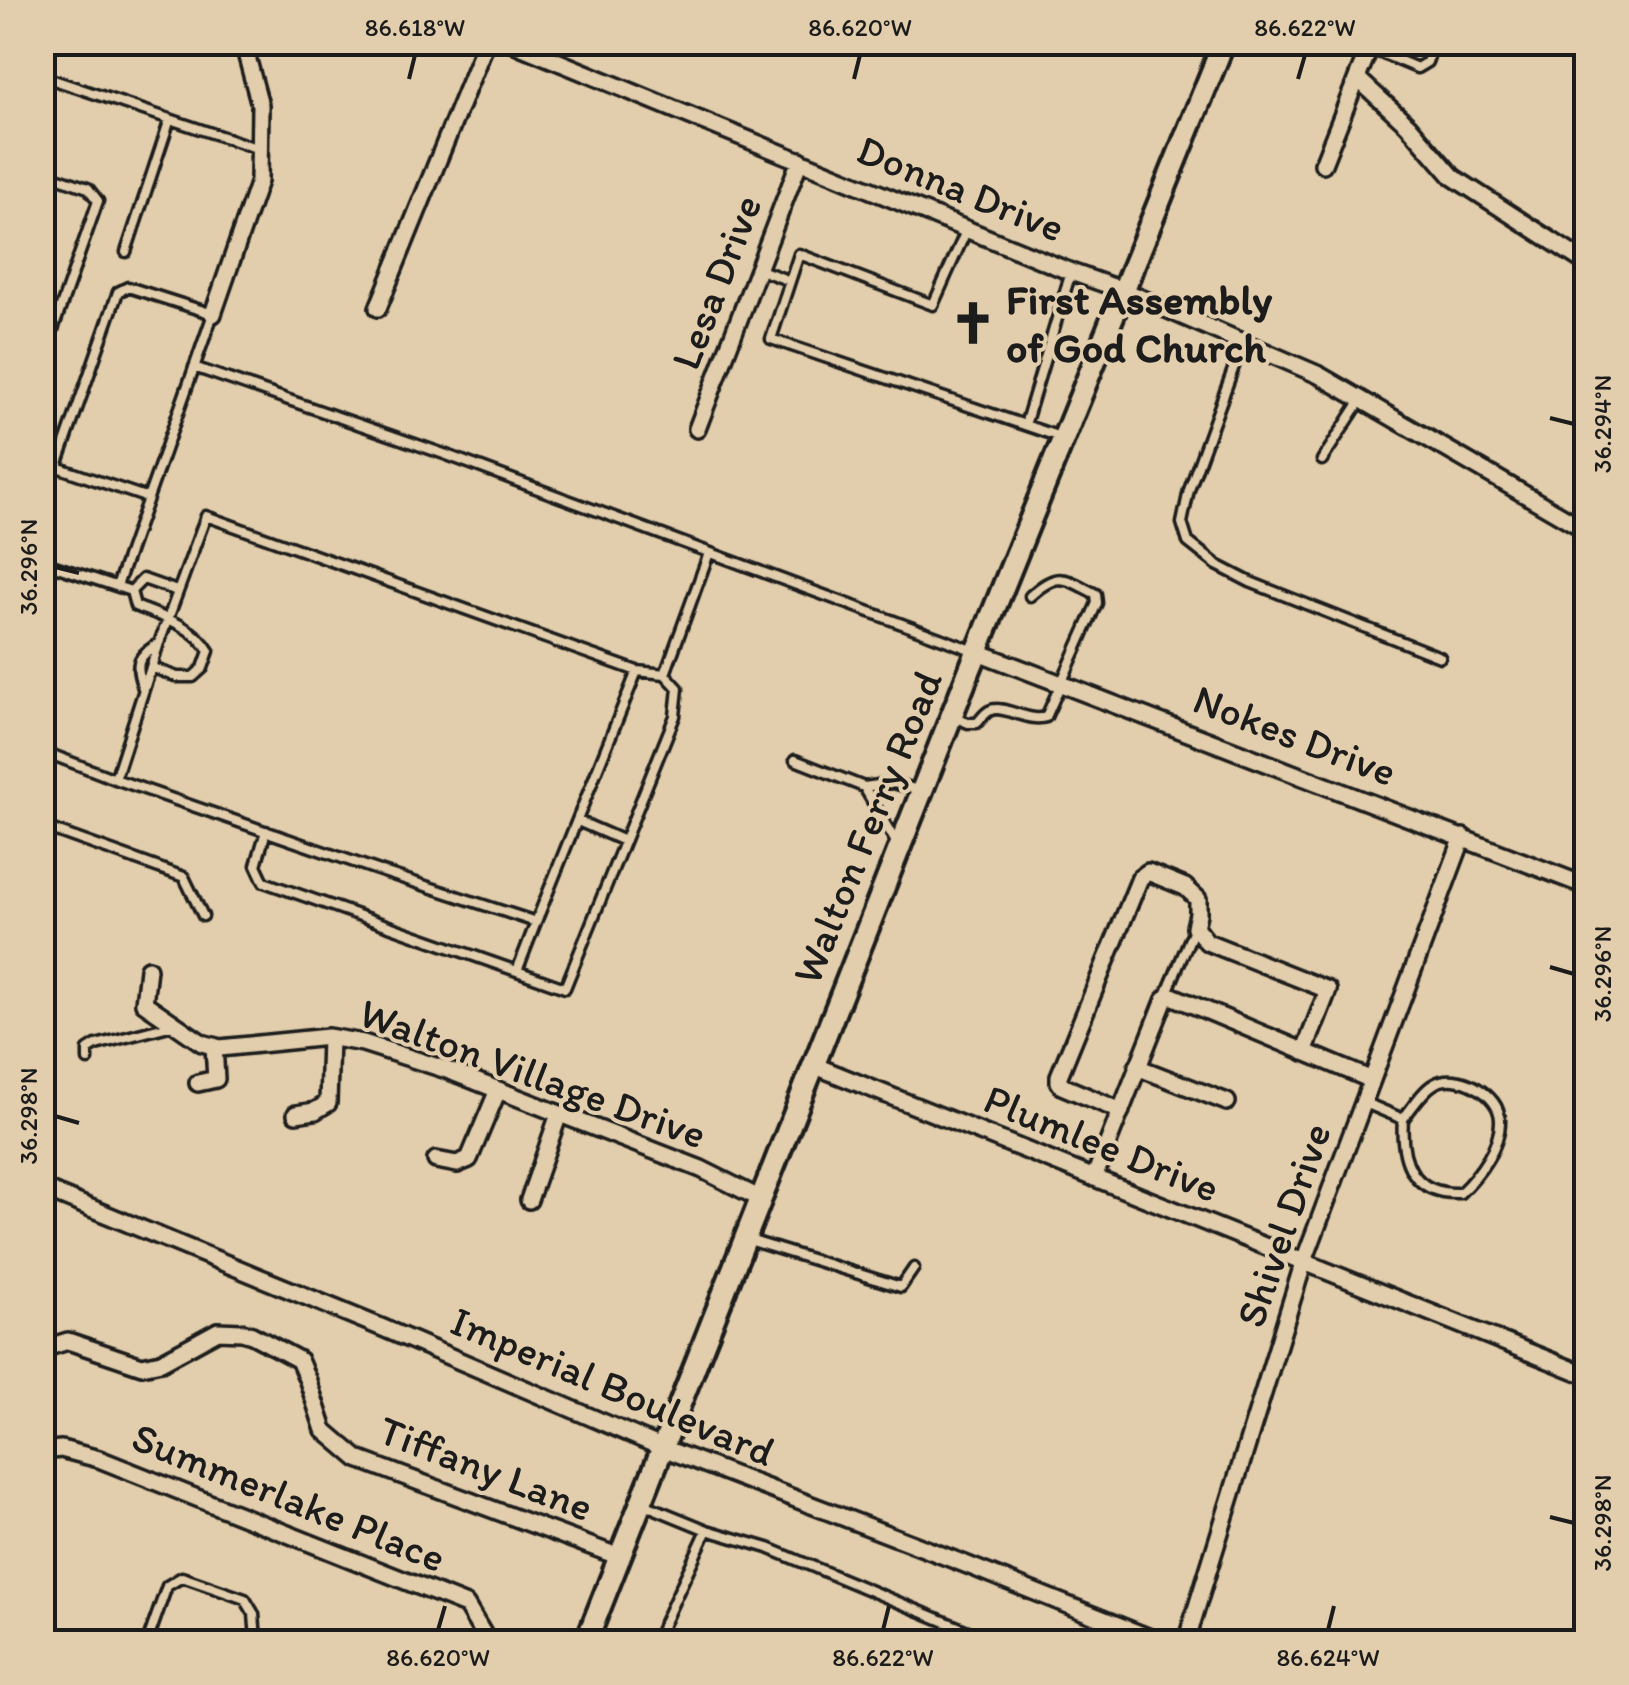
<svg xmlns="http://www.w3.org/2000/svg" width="1629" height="1685" font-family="Itim,sans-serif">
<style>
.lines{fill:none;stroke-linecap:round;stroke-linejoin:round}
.service-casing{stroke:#1c1c1c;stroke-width:15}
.minor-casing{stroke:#1c1c1c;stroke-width:22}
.tertiary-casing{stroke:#1c1c1c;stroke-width:28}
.service{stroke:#e2ceac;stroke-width:8}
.minor{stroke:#e2ceac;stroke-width:15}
.tertiary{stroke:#e2ceac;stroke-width:20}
.ticks{fill:none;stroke:#1c1c1c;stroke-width:4}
.labels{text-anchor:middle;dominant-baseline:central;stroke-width:8;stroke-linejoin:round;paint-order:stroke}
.street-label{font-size:42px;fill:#1c1c1c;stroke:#e2ceac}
.poi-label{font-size:42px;font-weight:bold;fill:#1c1c1c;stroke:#e2ceac;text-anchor:start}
.neatline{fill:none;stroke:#1c1c1c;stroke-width:4}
.ticks-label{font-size:25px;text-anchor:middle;fill:#1c1c1c}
</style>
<rect width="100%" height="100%" fill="#e2ceac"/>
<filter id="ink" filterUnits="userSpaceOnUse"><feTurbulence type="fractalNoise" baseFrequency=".01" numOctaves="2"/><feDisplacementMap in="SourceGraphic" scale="20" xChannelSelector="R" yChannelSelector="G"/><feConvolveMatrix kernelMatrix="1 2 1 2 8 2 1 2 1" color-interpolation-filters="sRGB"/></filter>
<g filter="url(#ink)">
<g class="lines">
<g class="service-casing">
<path id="service" d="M1369 48 1417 68 1427 62 1434 42
M42 76 259 149
M42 172 88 188 98 201 42 361
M967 229 933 305 799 254 771 339 1063 438
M126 252 170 119
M758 269 790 281
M1243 342 1189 490 1182 523 1188 542 1217 565 1250 582 1440 657
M194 367 444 454 975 651
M1025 425 1071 272
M1322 460 1361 400
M42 462 148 498
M57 466 118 292 128 287 213 314 117 586
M42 562 131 591
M131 591 135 606C160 616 195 626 209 651L203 668 193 677H177L151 667
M131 591 143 579 177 591
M637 671 206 516 159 643 115 779 377 870 536 922 637 671 665 674 709 553
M143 688C134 663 137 657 159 643
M953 716 968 723H977C981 719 984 714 989 711 1003 703 1027 723 1046 717L1097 603 1096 594C1064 578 1059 570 1030 596
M42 751 115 779
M795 760 864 787 893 783 919 790
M864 787 897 844
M578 821 624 841
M42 826 184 877 203 916
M266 831 256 865 264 882 565 988 675 716 678 688 665 674
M517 971 536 922
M1166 995 1194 929
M88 1060V1050L96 1045 173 1025
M1363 1102 1403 1119C1400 1160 1412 1195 1460 1193 1478 1176 1501 1146 1500 1120 1500 1094 1457 1070 1434 1084 1422 1091 1412 1108 1403 1119
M749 1240 901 1287 914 1268
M641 1503 707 1530 768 1548 994 1642
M153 1642 149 1637 167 1586 182 1577 245 1599 254 1614 256 1640 259 1642
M655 1642 707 1530"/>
</g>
<g class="minor-casing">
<path id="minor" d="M510 42 1071 272 1122 290 1319 375 1586 530
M1372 42 1357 78 1408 125 1453 177 1586 263
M1323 164 1357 78
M378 308 486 42
M213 314 259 181 260 105 243 42
M697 429 800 160
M978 652 1586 886
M148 969 144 1003 202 1043 220 1048 328 1037 363 1043 447 1070 701 1169 761 1199
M813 1065 1586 1375
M1137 1067 1227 1102
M198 1083 216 1079 214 1046
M1121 1111 1062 1086 1059 1082V1076L1140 878 1148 872 1185 887 1198 899V914L1195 927 1207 942 1328 990 1304 1052
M296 1114 315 1111 328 1103 330 1038
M436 1160 457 1164 469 1159 498 1090
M1094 1178 1165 999 1172 996 1372 1080
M42 1188 383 1328 663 1448 965 1564 1160 1642
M529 1200 559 1114
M42 1349 68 1341 142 1366 161 1362 218 1331 242 1332 252 1335 299 1360 308 1381 324 1430 358 1459 620 1557
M42 1451 61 1449 99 1459 466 1605 488 1642
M1186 1642 1304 1261 1463 837"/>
</g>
<g class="tertiary-casing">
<path id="tertiary" d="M586 1642 970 669 1224 42"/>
</g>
<use href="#service" class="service"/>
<use href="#minor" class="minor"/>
<use href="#tertiary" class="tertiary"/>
</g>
</g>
<path class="ticks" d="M409 79 415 55M854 79 860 55M1298 79 1305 55M1550 418 1574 424M55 567 79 573M1550 967 1574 974M55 1116 79 1123M1550 1517 1574 1523M438 1630 445 1606M883 1630 889 1606M1328 1630 1334 1606"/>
<defs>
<g id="church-bare" transform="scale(3.45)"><path d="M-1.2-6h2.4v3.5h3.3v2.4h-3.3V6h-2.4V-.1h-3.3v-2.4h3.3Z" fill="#1c1c1c" stroke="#e2ceac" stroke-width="2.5" paint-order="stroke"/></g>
</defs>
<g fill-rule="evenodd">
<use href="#church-bare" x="973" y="323"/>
</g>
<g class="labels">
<g class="street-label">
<text transform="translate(961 188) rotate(22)">Donna Drive</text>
<text transform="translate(716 282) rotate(-69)">Lesa Drive</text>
<text transform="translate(1295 735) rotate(21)">Nokes Drive</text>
<text transform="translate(867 827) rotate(-68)">Walton Ferry Road</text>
<text transform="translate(533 1073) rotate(20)">Walton Village Drive</text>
<text transform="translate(1102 1143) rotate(22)">Plumlee Drive</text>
<text transform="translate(1283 1225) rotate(-71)">Shivel Drive</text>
<text transform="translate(613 1386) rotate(23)">Imperial Boulevard</text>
<text transform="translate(486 1468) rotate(21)">Tiffany Lane</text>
<text transform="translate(289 1497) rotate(22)">Summerlake Place</text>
</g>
<g class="poi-label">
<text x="1006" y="299">First Assembly<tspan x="1006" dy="48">of God Church</tspan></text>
</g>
</g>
<rect width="1629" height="1685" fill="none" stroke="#e2ceac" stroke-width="110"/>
<rect x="55" y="55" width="1519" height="1575" class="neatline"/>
<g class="ticks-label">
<text x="415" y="36">86.618°W</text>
<text x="860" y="36">86.620°W</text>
<text x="1305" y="36">86.622°W</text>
<text transform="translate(1602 424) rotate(-90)" y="9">36.294°N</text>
<text transform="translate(28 567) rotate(-90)" y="9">36.296°N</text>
<text transform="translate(1602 974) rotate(-90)" y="9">36.296°N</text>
<text transform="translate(28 1116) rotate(-90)" y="9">36.298°N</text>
<text transform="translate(1602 1523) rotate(-90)" y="9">36.298°N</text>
<text x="438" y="1666">86.620°W</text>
<text x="883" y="1666">86.622°W</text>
<text x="1328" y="1666">86.624°W</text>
</g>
</svg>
